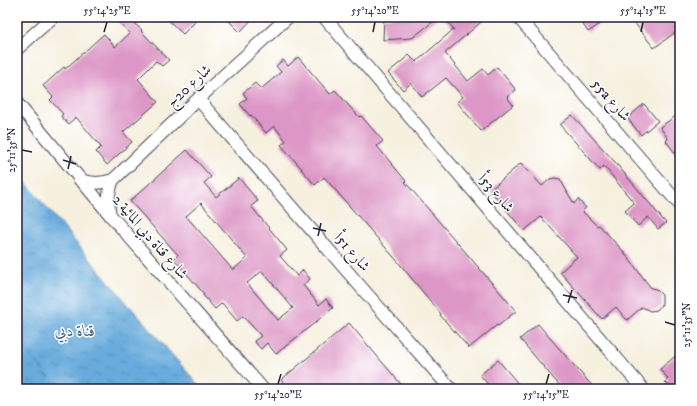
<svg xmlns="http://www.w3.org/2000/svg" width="697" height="406" font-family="'IM FELL DW Pica',Amiri,serif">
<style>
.water{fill:url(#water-ripples);stroke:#44668c}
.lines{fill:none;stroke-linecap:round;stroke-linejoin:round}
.ferry{stroke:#416083;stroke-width:1;stroke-dasharray:5 4;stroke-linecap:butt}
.building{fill:#dd97c6;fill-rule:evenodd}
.minor-casing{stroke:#424154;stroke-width:14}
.minor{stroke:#fff;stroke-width:12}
.ticks{fill:none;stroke:#22223b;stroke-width:1.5}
.labels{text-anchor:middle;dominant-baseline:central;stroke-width:3;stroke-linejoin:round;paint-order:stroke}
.street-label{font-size:15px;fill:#22223b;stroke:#fff}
.water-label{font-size:16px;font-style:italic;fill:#416083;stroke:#fff}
.neatline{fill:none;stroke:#22223b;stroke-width:1.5}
.ticks-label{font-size:10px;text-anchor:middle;fill:#22223b}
</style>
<defs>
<pattern id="water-ripples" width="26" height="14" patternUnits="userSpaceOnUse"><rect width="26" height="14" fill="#67abdc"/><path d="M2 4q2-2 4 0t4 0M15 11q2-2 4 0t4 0" fill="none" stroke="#548bb4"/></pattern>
</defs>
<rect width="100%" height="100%" fill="#fff"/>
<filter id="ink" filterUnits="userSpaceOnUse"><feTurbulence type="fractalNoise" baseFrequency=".025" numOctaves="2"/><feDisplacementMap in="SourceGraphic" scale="8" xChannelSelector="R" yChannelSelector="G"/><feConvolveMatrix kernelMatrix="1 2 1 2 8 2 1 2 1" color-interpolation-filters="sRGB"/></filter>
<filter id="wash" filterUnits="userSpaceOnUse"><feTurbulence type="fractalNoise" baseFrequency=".012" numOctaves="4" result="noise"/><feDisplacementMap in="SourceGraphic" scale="16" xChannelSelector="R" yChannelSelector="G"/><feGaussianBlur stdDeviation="0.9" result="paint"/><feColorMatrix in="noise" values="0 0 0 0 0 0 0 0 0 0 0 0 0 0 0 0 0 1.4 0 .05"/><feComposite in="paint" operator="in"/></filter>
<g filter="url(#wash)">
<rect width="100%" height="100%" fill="#f6f0df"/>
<path class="water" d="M17 172 114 288 202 389H17Z"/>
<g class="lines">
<path class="ferry" d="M17 340 59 389"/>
</g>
<g id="blocks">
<path class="building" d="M113 17H127L142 30 141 31 169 60 162 66 156 61 138 79 158 102 123 132 132 142 107 165 96 152 101 147 76 117 68 124 61 116 63 114 50 100 53 97 43 86 64 67 65 69 104 34 115 47 130 33Z
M165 17H200L183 34Z
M225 17H254L240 32Z
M384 17H439L412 38 383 40Z
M443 17H487L445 53 468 81 483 69 488 75 497 67 516 90 507 97 513 105 481 131 457 102 463 97 446 78 422 97 411 83 403 90 388 73 409 55 416 62 454 29Z
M578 17H610L588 32Z
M630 17H680V29L654 48Z
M298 57 330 94 335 90 359 117 361 116 383 141 377 146 406 181 405 182 516 311 498 326 497 325 469 348 440 315 441 314 399 263 324 177 315 185 301 169H302L281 145 286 141 274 126 266 133 251 115 250 116 240 104 247 98 243 93 255 83 261 89 281 72 276 66 283 60 288 66Z
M644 104 658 121 641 135 627 118Z
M680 113V160L666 141 668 139 660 127Z
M572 115 614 161 666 223 658 229 648 217 638 226 625 211 634 203 604 166 600 170 560 125Z
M187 150 211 177 204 183 216 197 239 178 258 201 251 206 287 250 280 256 297 276 303 270 310 279 303 285 319 305 326 299 333 308 276 354 267 343 261 349 254 341 261 336 243 316 237 321 222 303 215 309 203 295 204 294 174 259 178 255 130 201ZM201 203 247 258 233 270 186 216ZM262 271 293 308 278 320 247 283Z
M521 163 542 186 550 179 555 178 560 179 574 204 578 199 586 208 582 211 597 226 599 225 623 251 651 288 656 289 662 295V304L657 310 650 311 642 307 627 320 616 307 602 319 560 272 577 257 541 217 524 231 490 190Z
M349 323 405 389H288L281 380Z
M538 324 556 345 595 389H563L554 379 520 339Z
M680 352V389H672L665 382 668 379 660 369Z
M498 360 515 380 523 389H492L480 375Z"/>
</g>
</g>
<g filter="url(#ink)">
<use href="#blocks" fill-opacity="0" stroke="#424154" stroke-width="1"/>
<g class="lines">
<g class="minor-casing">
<path id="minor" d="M324 17 643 389
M518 17 680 205
M17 49 53 17
M198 99 367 294 451 389
M17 103 111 216 263 389
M80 180C92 184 101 184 113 180
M110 215C107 202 108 192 113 180L198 99 288 17"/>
</g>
<use href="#minor" class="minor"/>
</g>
</g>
<path class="ticks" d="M104 32 107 22M373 32 375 22M641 32 643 22M22 150 32 152M63 160 76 164M68 169 71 156M313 228 326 231M318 236 321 223M563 295 577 298M568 303 572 290M665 322 675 325M278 384 281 374M546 384 549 374"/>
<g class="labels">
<g class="street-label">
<text transform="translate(189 86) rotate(-43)">شارع 20ج</text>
<text transform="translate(611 100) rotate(49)">55a شارع</text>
<text transform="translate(496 193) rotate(49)">شارع 53أ</text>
<text transform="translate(150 237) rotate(49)">شارع قناة دبي المائية 2</text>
<text transform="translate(352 252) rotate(49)">شارع 51أ</text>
</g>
<g class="water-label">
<text x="75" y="331">قناة دبي</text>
</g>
</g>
<rect width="697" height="406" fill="none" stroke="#fff" stroke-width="44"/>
<rect x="22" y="22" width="653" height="362" class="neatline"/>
<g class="ticks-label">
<text x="107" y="14">55°14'25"E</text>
<text x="375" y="14">55°14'20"E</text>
<text x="643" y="14">55°14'15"E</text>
<text transform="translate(11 150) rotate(-90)" y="4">25°11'35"N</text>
<text transform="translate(686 325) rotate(-90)" y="4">25°11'35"N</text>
<text x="278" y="398">55°14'20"E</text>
<text x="546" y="398">55°14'15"E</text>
</g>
</svg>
